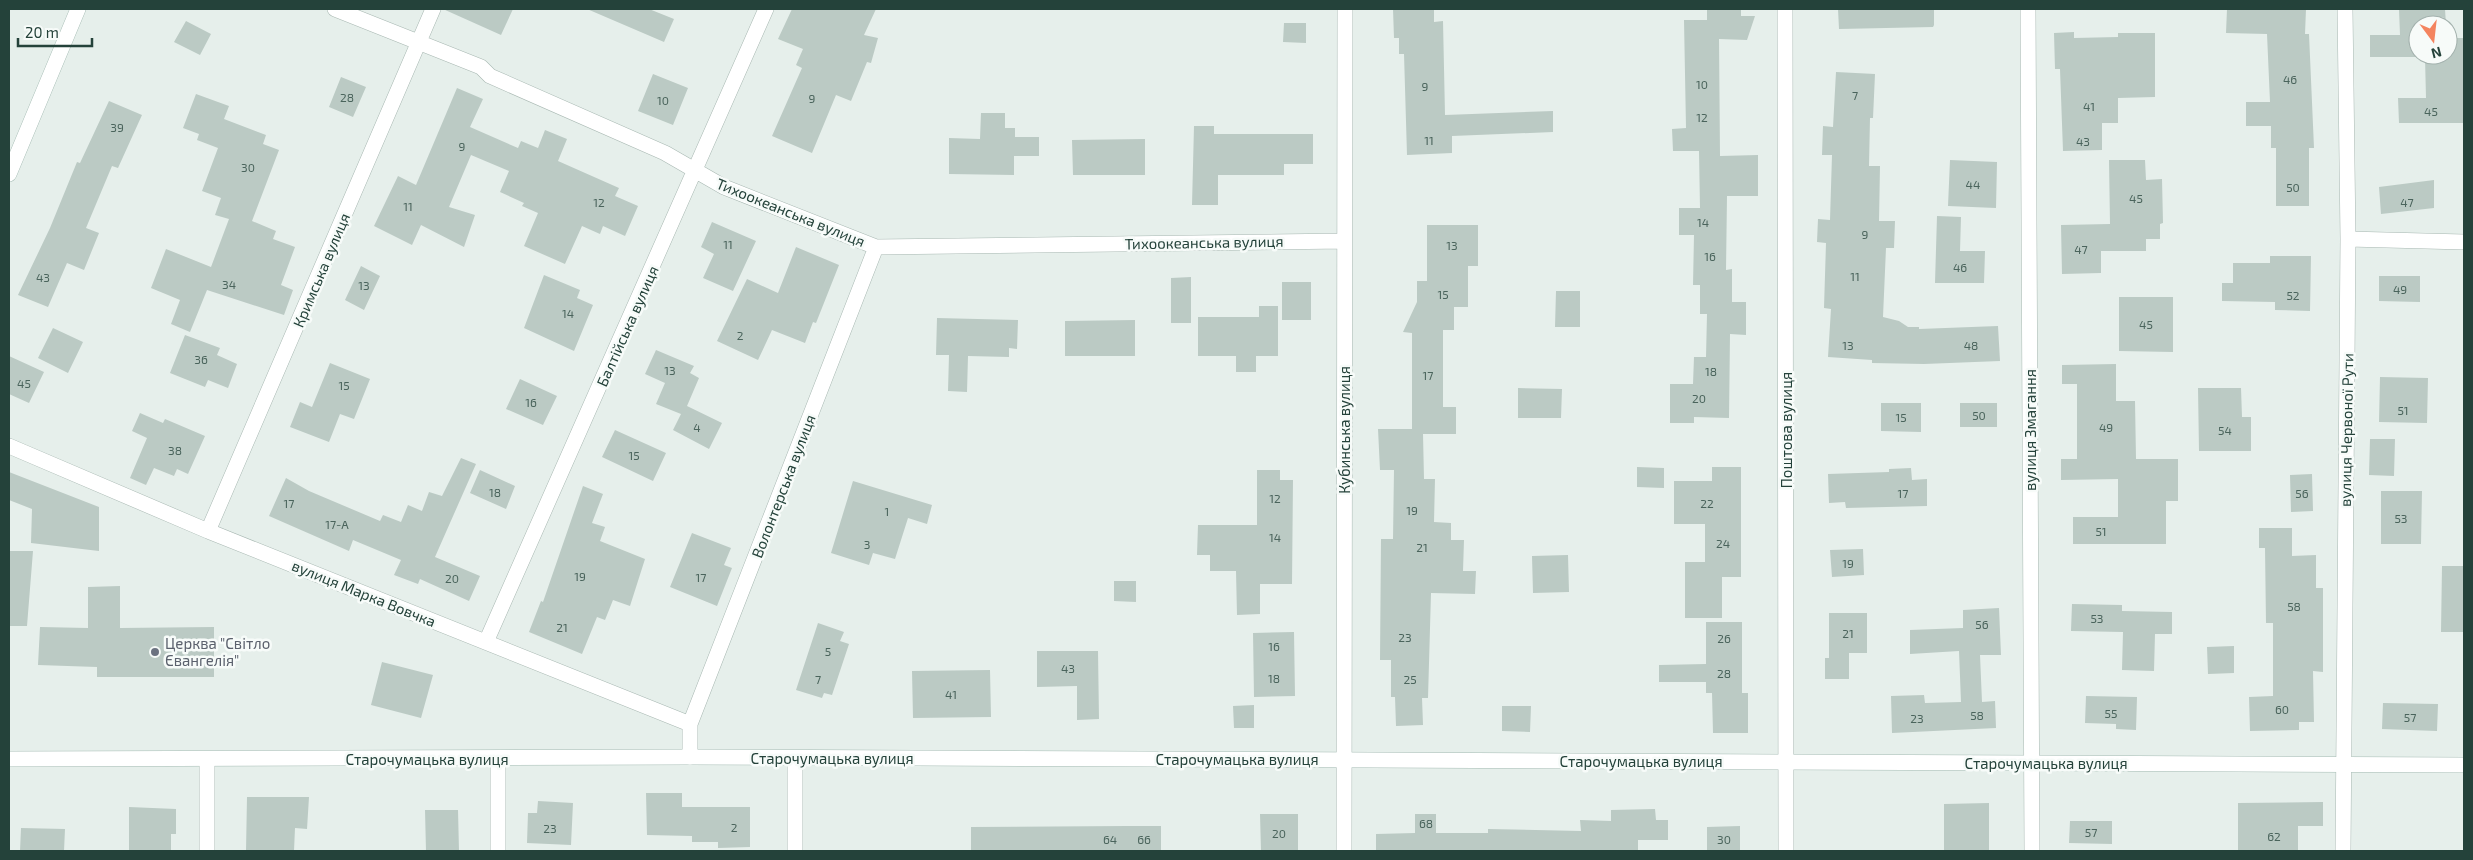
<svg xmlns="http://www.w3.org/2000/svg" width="2473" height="860" font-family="'Exo 2',sans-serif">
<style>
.building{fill:#bbcac4}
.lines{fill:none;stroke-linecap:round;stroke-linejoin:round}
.street-casing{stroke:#a8b8b2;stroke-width:16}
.secondary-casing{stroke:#a4bbb3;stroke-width:16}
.street{stroke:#fff;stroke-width:15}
.secondary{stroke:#fff;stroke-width:15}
.worship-dot{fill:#6b7280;stroke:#f7fbf9;stroke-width:2}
.labels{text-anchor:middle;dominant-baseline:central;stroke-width:5;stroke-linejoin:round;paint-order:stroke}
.number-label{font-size:12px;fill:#4a645c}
.street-label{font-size:15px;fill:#24423a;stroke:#f7fbf9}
.worship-label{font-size:15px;fill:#5b616d;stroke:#f7fbf9;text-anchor:start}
</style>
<rect width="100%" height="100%" fill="#e6efeb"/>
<path class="building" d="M443 9H513L501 35Z
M587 9H649L674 19 664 42Z
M792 9H876L864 35 878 38 871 63 867 62 851 101 836 95 812 153 772 136 802 68 796 65 803 49 778 39Z
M1393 9H1434V22L1443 21 1445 115 1553 111V132L1452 136V153L1407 155 1404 54H1399V38H1394Z
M1707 9H1741V16H1755L1747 40 1719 39 1720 156 1758 155V196H1727L1726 270 1732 269V302H1746V335L1730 334 1729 418 1694 417V423H1670V384H1693L1694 357H1706L1707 314H1700V285H1693L1694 235H1679V208H1700L1699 151H1673L1672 129 1686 128 1684 20H1707Z
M1838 9H1934V25L1933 27 1839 29Z
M2227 9H2306L2305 34H2309L2314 148H2309V206H2276V148H2271V126H2246V102H2270L2267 34 2226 33Z
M2399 9H2445L2446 25H2418V55H2448V38H2464V123H2399L2398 98H2426L2425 57H2370V35H2400Z
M186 21 211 34 200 55 174 42Z
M1284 23H1306V43L1283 42Z
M2074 32V38L2118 37V33H2155V97L2118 98V123H2102V150L2063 151 2060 69H2055L2054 33Z
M1836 72 1875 74 1873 118H1870L1869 166H1880L1879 221H1895L1894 248H1886L1883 317 1899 321 1908 327H1919V329L1998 326 2000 361 1924 364 1872 363V360L1828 357 1831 309 1824 308 1826 243 1817 242 1818 219 1830 220 1832 155H1822L1823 126 1833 127Z
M653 74 688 88 673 125 638 111Z
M341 77 366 87 353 117 329 107Z
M457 88 483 99 470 127 518 148 521 141 538 148 545 130 567 139 558 161 619 188 615 196 638 206 625 236 603 226 600 234 582 226 565 264 524 246 538 213 522 206 524 203 500 192 509 171 471 155 449 207 475 215 464 247 421 225 412 245 374 226 398 176 416 185Z
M196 94 229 106 224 119 266 135 263 144 279 150 252 221 276 231 273 239 295 247 281 285 293 290 284 315 207 290 190 332 171 324 180 300 151 288 166 249 211 267 229 219 215 215 221 198 202 191 218 148 197 140 199 134 183 128Z
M109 101 142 115 118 168 112 166 86 228 99 233 84 270 67 263 48 307 18 295 50 228 77 162 80 163Z
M981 113H1005V128H1015V137H1039V156H1014V175L949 174V138L980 139Z
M1194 126H1214V134H1313V164H1284V175H1218V205H1192Z
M1145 139V175H1073L1072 140Z
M1950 160 1997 162 1996 208 1948 206Z
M2109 160H2145L2146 180 2162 179 2163 223 2160 224V239H2146V251H2101V273L2062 274 2061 225 2110 224Z
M2434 180V208L2381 214 2379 187Z
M1937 216 1961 217 1960 251H1985L1984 283H1935Z
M712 222 756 241 733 291 703 278 714 254 701 247Z
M1427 225H1478V266H1468V307H1454V330H1443V407H1456V434H1423L1424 479H1435L1434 522 1451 523V540H1464L1463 571H1476L1475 594 1431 593 1428 698H1422L1423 725 1396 726 1395 697H1391V660H1380L1381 539H1393L1394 470H1380L1378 429H1412V333L1403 332 1417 302V281H1427Z
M796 247 839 265 816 323 813 322 805 343 772 330 758 360 717 341 747 279 778 293Z
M2270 256H2311L2310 311 2275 310V302L2222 301V283H2233V263H2270Z
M361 266 380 276 364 310 345 300Z
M544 275 580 290 577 298 593 305 574 351 524 328Z
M2379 276H2420V302L2379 301Z
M1191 277V323H1171V278Z
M1282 282H1311V320H1282Z
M1556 291H1580V327H1555Z
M2119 297H2173V352L2119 351Z
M1259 306H1278V356H1256V372H1236V356H1198V317H1259Z
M937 318 1018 320 1017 349 1009 348V357L968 356 967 392 948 391 949 355H936Z
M1135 320V356H1065V321Z
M53 328 83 342 68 373 38 358Z
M185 335 220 348 217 355 237 364 228 388 208 380 205 387 170 373Z
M656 350 694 366 690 373 699 378 687 406 722 423 709 449 673 430 681 414 656 404 665 383 645 374Z
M9 356 44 372 29 403 9 394Z
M330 363 370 379 354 419 340 414 329 442 290 427 300 402 312 407Z
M2116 364V401H2135L2136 459H2178V501H2166V544H2073V517H2118V479L2061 480V459H2077V384H2062V365Z
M2380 377 2428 378 2427 423 2379 422Z
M520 379 557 396 543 425 506 409Z
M1518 388 1562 389 1561 418H1518Z
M2198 388H2241L2242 417H2251V451H2199Z
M1881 403H1921V432L1881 431Z
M1960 403H1997V427H1960Z
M140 413 163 423 165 419 205 436 188 474 177 469 174 476 154 468 146 485 130 478 147 438 132 431Z
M615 430 666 453 653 481 602 457Z
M2370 439H2395L2394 476 2369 475Z
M461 458 476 464 435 557 480 576 469 601 420 579 418 584 394 575 401 560 353 540 349 551 269 516 286 478 309 491 380 521 383 515 401 522 408 505 422 511 429 492 442 496Z
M1637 467 1664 468V488L1637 487Z
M1712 467H1741V577H1722V618H1685V562H1705V524H1674V481H1712Z
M1911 468 1912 480 1927 479V506L1846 508 1845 502 1829 503 1828 474 1889 472V469Z
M480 470 515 486 506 509 470 493Z
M1257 470H1280V480H1293L1292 584H1260V614L1237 615 1236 571H1210V555H1197L1198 525H1257Z
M9 472 99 507V551L31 543 32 509 9 500Z
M2312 474 2313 511 2291 512 2290 475Z
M853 481 932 505 927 524 908 518 895 559 873 553 869 565 831 553Z
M583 486 603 494 592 523 605 527 600 541 645 559 630 606 613 600 605 620 597 617 582 654 529 632 541 601 543 602Z
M2381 491H2422L2421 544H2381Z
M2259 528H2292V556L2316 555V588H2323V672L2313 671 2314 722H2299V730L2250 731 2249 697 2273 696V623H2266L2265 548H2259Z
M692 533 731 548 724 565 732 568 717 606 670 587Z
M1863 549 1864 575 1832 577 1830 550Z
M9 551H33L27 626H9Z
M1568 555 1569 592 1533 593 1532 556Z
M2442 566H2464V632H2441Z
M1114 581H1136V602L1114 601Z
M120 586V628L214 627V677H97V667L38 665 40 627 88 628V587Z
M2072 604 2122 605V611L2172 612V634H2155L2154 671 2122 670 2123 632 2071 631Z
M1999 608 2001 655H1980L1982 702 1995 701 1996 728 1892 733 1891 696 1924 695 1925 703 1961 702 1959 651 1910 654V630L1963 628V610Z
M1829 613H1867V653H1849V679H1825V658H1829Z
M1706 622H1742V693H1748V733H1713L1712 693H1706V682H1659V665L1706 664Z
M818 623 844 632 840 641 849 644 832 695 824 693 822 698 796 690Z
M1294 632 1295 696 1254 697 1253 633Z
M2234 646V673L2208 674 2207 647Z
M1037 651H1098L1099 719 1077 720V686L1037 687Z
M382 662 433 675 421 718 371 705Z
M990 670 991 717 913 718 912 671Z
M2086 696 2137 697 2136 730 2116 729V724L2085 723Z
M2383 703 2438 704 2437 731 2382 729Z
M1254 705V728H1234L1233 706Z
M1502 706H1531L1530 732 1502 731Z
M646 793H682V807H750V847L718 848V842H692V836L647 835Z
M247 797H309L307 829 295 828 294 851H246Z
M538 801 573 803 571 845 527 843 528 813H537Z
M2323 802V826H2298V851H2238V803Z
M1989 803V851H1944V804Z
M129 807 176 809V834H171V851H129Z
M1655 809 1656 820H1668V840H1638V851H1376V834L1415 833V814H1436V833H1488V829L1581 831 1580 820 1611 821V810Z
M425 810H458L459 851H426Z
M1260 814H1298V851H1261Z
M2070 821H2112V844L2069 843Z
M1127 826H1161V851H971V827Z
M1740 826V851H1707V827Z
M21 828 65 829 64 851H20Z"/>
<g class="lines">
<g class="street-casing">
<path id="street" d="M335 9 481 67 490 76 665 153 724 187 876 247 1344 241
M1785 9 1786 851
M2028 9 2032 851
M2348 239 2464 242
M9 446 208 531 690 724V757
M208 531 433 9
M486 642 766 9
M690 724 876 247
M207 759V851
M498 851V758
M795 851V758
M1344 851 1345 9
M2343 851 2348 239 2345 9"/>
</g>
<g class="secondary-casing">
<path id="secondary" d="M9 174 78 9
M9 759 690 757 2464 765"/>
</g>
<use href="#street" class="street"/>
<use href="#secondary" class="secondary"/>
</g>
<circle class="worship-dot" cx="155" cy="652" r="5"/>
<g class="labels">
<g class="number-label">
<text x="2290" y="79">46</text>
<text x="1702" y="84">10</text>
<text x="1425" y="86">9</text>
<text x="1855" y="95">7</text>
<text x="347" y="97">28</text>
<text x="812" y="98">9</text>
<text x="663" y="100">10</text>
<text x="2089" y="106">41</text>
<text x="2431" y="111">45</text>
<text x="1702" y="117">12</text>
<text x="117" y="127">39</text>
<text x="1429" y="140">11</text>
<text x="2083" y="141">43</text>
<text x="462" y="146">9</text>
<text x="248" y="167">30</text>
<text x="1973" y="184">44</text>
<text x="2293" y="187">50</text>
<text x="2136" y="198">45</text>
<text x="599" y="202">12</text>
<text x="2407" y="202">47</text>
<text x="408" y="206">11</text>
<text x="1703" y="222">14</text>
<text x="1865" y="234">9</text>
<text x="728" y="244">11</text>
<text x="1452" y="245">13</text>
<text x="2081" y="249">47</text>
<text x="1710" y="256">16</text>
<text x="1960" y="267">46</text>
<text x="1855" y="276">11</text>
<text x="43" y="277">43</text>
<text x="229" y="284">34</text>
<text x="364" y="285">13</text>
<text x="2400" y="289">49</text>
<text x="1443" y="294">15</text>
<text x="2293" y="295">52</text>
<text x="568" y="313">14</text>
<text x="2146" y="324">45</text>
<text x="740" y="335">2</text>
<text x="1848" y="345">13</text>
<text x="1971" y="345">48</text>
<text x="201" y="359">36</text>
<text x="670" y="370">13</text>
<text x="1711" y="371">18</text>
<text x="1428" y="375">17</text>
<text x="24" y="383">45</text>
<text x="344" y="385">15</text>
<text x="1699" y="398">20</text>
<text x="531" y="402">16</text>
<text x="2403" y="410">51</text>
<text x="1979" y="415">50</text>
<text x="1901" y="417">15</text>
<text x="697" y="427">4</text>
<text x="2106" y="427">49</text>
<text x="2225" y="430">54</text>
<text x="175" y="450">38</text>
<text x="634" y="455">15</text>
<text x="495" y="492">18</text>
<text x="1903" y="493">17</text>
<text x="2302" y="493">56</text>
<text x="1275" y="498">12</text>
<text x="289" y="503">17</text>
<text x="1707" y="503">22</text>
<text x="1412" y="510">19</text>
<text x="887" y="511">1</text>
<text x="2401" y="518">53</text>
<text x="337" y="524">17-А</text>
<text x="2101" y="531">51</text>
<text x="1275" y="537">14</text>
<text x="1723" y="543">24</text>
<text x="867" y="544">3</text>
<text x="1422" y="547">21</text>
<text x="1848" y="563">19</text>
<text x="580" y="576">19</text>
<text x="701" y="577">17</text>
<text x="452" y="578">20</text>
<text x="2294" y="606">58</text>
<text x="2097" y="618">53</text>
<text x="1982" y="624">56</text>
<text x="562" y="627">21</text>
<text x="1848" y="633">21</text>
<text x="1405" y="637">23</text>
<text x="1724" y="638">26</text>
<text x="1274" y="646">16</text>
<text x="828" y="651">5</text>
<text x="1068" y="668">43</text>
<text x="1724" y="673">28</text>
<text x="1274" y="678">18</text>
<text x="818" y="679">7</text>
<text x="1410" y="679">25</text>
<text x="951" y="694">41</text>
<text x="2282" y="709">60</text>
<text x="2111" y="713">55</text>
<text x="1977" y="715">58</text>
<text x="2410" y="717">57</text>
<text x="1917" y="718">23</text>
<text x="1426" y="823">68</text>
<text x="734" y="827">2</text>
<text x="550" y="828">23</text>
<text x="2091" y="832">57</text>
<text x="1279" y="833">20</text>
<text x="2274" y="836">62</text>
<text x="1110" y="839">64</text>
<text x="1144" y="839">66</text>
<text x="1724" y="839">30</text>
</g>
<g class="street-label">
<text transform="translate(791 212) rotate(22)">Тихоокеанська вулиця</text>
<text transform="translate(1204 242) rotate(-1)">Тихоокеанська вулиця</text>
<text transform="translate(321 270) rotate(-67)">Кримська вулиця</text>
<text transform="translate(627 326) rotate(-66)">Балтійська вулиця</text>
<text transform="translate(1344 430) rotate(-90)">Кубинська вулиця</text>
<text transform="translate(1786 430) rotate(-90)">Поштова вулиця</text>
<text transform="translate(2030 430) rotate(-90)">вулиця Змагання</text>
<text transform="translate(2346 430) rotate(-89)">вулиця Червоної Рути</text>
<text transform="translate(783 486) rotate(-69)">Волонтерська вулиця</text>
<text transform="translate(364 593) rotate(22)">вулиця Марка Вовчка</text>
<text x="832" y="758">Старочумацька вулиця</text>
<text x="427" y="759">Старочумацька вулиця</text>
<text x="1237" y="759">Старочумацька вулиця</text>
<text x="1641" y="761">Старочумацька вулиця</text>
<text x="2046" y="763">Старочумацька вулиця</text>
</g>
<g class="worship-label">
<text x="165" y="643">Церква "Світло<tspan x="165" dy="17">Євангелія"</tspan></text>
</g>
</g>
<rect width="2473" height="860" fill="none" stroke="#24423a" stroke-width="20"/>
<g transform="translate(2433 40) rotate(165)"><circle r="24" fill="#f7fbf9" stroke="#a3b1ad"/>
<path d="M0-4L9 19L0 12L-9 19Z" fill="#f4845f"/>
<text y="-8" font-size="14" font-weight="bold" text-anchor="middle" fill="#24423a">N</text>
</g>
<path d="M18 38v8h74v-8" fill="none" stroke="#24423a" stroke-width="2.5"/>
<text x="25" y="38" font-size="15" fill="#24423a" stroke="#f7fbf9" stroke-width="4" paint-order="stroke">20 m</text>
</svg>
